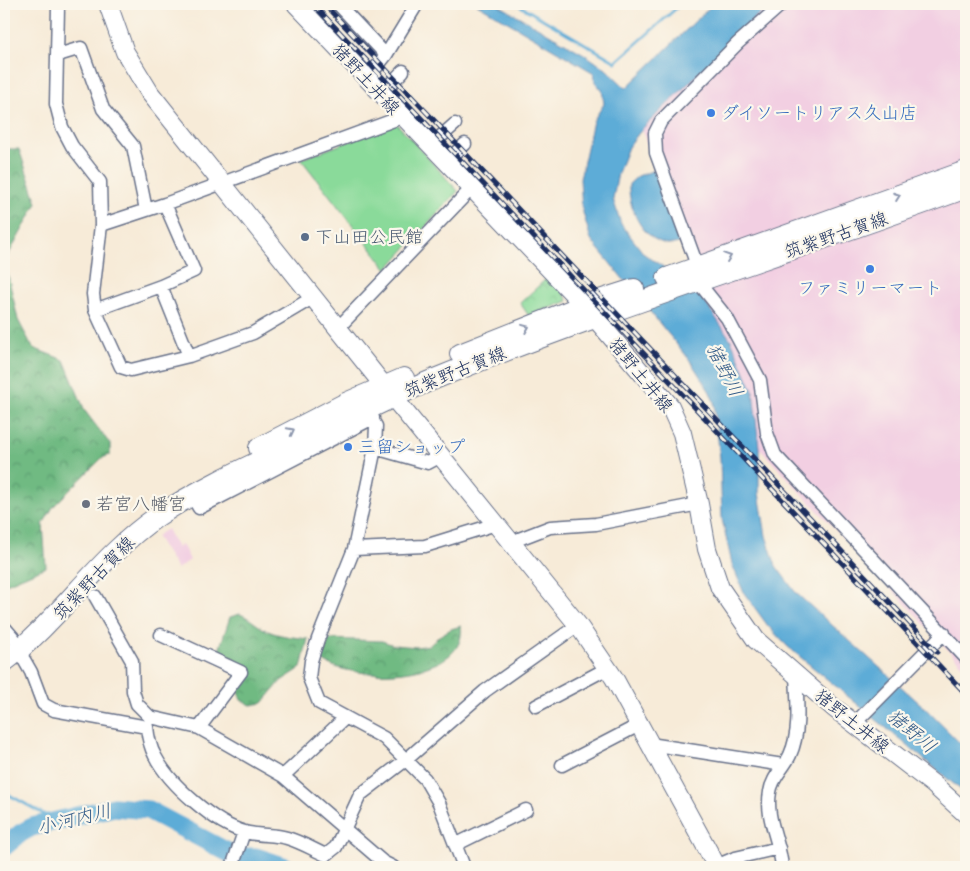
<svg xmlns="http://www.w3.org/2000/svg" width="970" height="871" font-family="'Shantell Sans','Klee One',sans-serif">
<style>
.built{fill:#f2cfe2}
.forest{fill:url(#forest-crowns);stroke:#457470}
.park{fill:url(#park-crowns);stroke:#52847c}
.pitch{fill:#8ada9a;stroke:#52847c}
.water{fill:#5dacd7;stroke:#3c6e9a}
.lines{fill:none;stroke-linecap:round;stroke-linejoin:round}
.stream{stroke:#5dacd7;stroke-width:3}
.river{stroke:#5dacd7;stroke-width:19}
.street-casing{stroke:#687189;stroke-width:15}
.secondary-casing{stroke:#687189;stroke-width:20}
.primary-casing{stroke:#687189;stroke-width:22}
.street{stroke:#fff;stroke-width:12}
.secondary{stroke:#fff;stroke-width:18}
.primary{stroke:#fff;stroke-width:20}
.rail-casing{stroke:#1b2f5e;stroke-width:5}
.rail{stroke:#fbf7ec;stroke-width:3;stroke-dasharray:9;stroke-linecap:butt}
.oneway{stroke:#8d97ae}
.shop-dot{fill:#3f7fe0;stroke:#fbf7ec;stroke-width:2}
.service-dot{fill:#5c6f8a;stroke:#fbf7ec;stroke-width:2}
.worship-dot{fill:#6b7280;stroke:#fbf7ec;stroke-width:2}
.labels{text-anchor:middle;dominant-baseline:central;stroke-width:4.5;stroke-linejoin:round;paint-order:stroke}
.street-label{font-size:18px;fill:#1b2f5e;stroke:#fbf7ec}
.shop-label{font-size:18px;fill:#366cbe;stroke:#fbf7ec;text-anchor:start}
.service-label{font-size:18px;fill:#4e5e75;stroke:#fbf7ec;text-anchor:start}
.worship-label{font-size:18px;fill:#5b616d;stroke:#fbf7ec;text-anchor:start}
.water-label{font-size:19px;font-style:italic;fill:#325b88;stroke:#fbf7ec}
</style>
<defs>
<pattern id="forest-crowns" width="20" height="18" patternUnits="userSpaceOnUse" patternTransform="scale(1.25)"><rect width="20" height="18" fill="#6fba82"/><path d="M2 6a3 3 0 1 1 6 0M12 15a3 3 0 1 1 6 0" fill="none" stroke="#5a986e"/></pattern>
<pattern id="park-crowns" width="20" height="18" patternUnits="userSpaceOnUse" patternTransform="scale(1.25)"><rect width="20" height="18" fill="#8ada9a"/><path d="M2 6a3 3 0 1 1 6 0M12 15a3 3 0 1 1 6 0" fill="none" stroke="#76bb87"/></pattern>
</defs>
<rect width="100%" height="100%" fill="#fbf7ec"/>
<filter id="ink" filterUnits="userSpaceOnUse"><feTurbulence type="fractalNoise" baseFrequency=".02" numOctaves="2"/><feDisplacementMap in="SourceGraphic" scale="10" xChannelSelector="R" yChannelSelector="G"/><feConvolveMatrix kernelMatrix="1 2 1 2 8 2 1 2 1" color-interpolation-filters="sRGB"/></filter>
<filter id="wash" filterUnits="userSpaceOnUse"><feTurbulence type="fractalNoise" baseFrequency=".0096" numOctaves="4" result="noise"/><feDisplacementMap in="SourceGraphic" scale="20" xChannelSelector="R" yChannelSelector="G"/><feGaussianBlur stdDeviation="1.12" result="paint"/><feColorMatrix in="noise" values="0 0 0 0 0 0 0 0 0 0 0 0 0 0 0 0 0 1.4 0 .05"/><feComposite in="paint" operator="in"/></filter>
<g filter="url(#wash)">
<rect width="100%" height="100%" fill="#f7ebd8"/>
<path class="built" d="M769 4H966V669L759 448 753 391 731 340 696 289 642 129Z
M167 529 177 548 182 544 190 560 177 569 156 536Z"/>
<path class="forest" d="M4 149H19L37 203 5 261 18 320 33 348 64 360 85 411 110 444V455L102 458 53 507 43 524 46 567 4 585Z
M240 614C250 618 255 624 264 629 276 636 294 637 308 639L301 668 281 681 263 703 251 705 241 700 237 689 247 668 218 653 230 617Z
M461 626C469 681 349 682 322 660L329 639 382 641 394 645 417 647 430 645 439 636 451 629Z"/>
<path class="park" d="M547 278 562 290 568 301 529 316 520 303Z"/>
<path class="pitch" d="M397 124 458 191 387 269 301 159Z"/>
<path class="water" d="M477 4H497L584 54 606 69 626 88 713 4H769L642 129 628 147 618 173 613 199 621 224 644 254 696 289 731 340 753 391 759 448V493L766 536 776 566 796 593 925 708 966 749V794L787 646 768 626 744 593 732 564 722 519 720 458 714 402 710 392 689 359 591 240 582 209 580 179 593 121 604 104 602 90 595 82 594 73Z
M658 169 683 242C679 243 672 245 667 244 641 239 628 207 629 184L638 176Z"/>
<g class="lines">
<path class="stream" d="M517 4 616 62 681 4
M4 792 56 821"/>
<path class="river" d="M4 847 21 833 32 827 114 807 148 810 237 857H256L286 867"/>
</g>
</g>
<g filter="url(#ink)">
<g class="lines">
<g class="street-casing">
<path id="street" d="M61 4 58 7 56 104 62 127 72 146 100 182 101 225 93 294 95 310 121 367 131 370 189 356 253 333 314 297
M338 4 386 55
M58 55 81 48 103 109 133 146 146 210
M367 79 386 55 417 4
M381 94 403 71
M430 146 455 124
M446 162 465 144
M101 225 165 204 402 117
M698 268 656 153 655 133 661 121 738 43 782 4
M699 283 727 318 760 380 767 433 775 455 966 658
M161 286 189 356
M95 310 161 286 194 271 165 204
M338 328 471 189
M367 411 376 426 375 448 354 549 318 639 311 661 309 678 319 703 384 738 425 779 439 803 464 867
M375 448 428 463 441 456
M192 496 199 508 373 418
M511 542 550 527 596 524 699 504
M354 549 425 546 496 524
M95 596 132 661 133 691 137 704 150 717 199 728 283 776 383 862 393 867
M4 627 22 648 23 658 31 672 43 704 54 710 147 727C148 737 150 747 155 756 169 784 215 824 245 832 259 836 274 834 287 838 301 842 314 850 326 855L336 847 360 795 407 759 485 691 578 625
M161 635 241 672 199 728
M536 706 608 668
M854 724 944 633
M650 744 783 765
M562 765 639 725
M283 776 345 718
M455 845 526 810
M716 866 735 858 779 848
M232 867 244 832
M782 867C780 841 765 818 770 792 772 777 784 768 790 755 801 731 797 700 796 675"/>
</g>
<g class="secondary-casing">
<path id="secondary" d="M108 4 125 52 150 93 384 386 578 625 614 678 717 867
M296 4 584 305 670 406 682 433 699 504 707 549 720 588 756 640 834 708 933 784 966 814"/>
</g>
<g class="primary-casing">
<path id="primary" d="M667 278 966 171
M460 354 584 305 634 289
M259 448 348 402 404 378
M4 662C61 619 98 557 158 516 209 482 268 458 323 431 363 412 401 392 442 376 614 306 792 252 966 188"/>
</g>
<use href="#street" class="street"/>
<use href="#secondary" class="secondary"/>
<use href="#primary" class="primary"/>
<g class="rail-casing">
<path id="rail" d="M313 4 966 694
M324 4 937 652"/>
</g>
<use href="#rail" class="rail"/>
</g>
<defs><path id="oneway-chevron" d="M-2-3.5L2.5 0L-2 3.5" fill="none" stroke-width="1.6" stroke-linecap="round" stroke-linejoin="round" transform="scale(1.25)"/></defs>
<g class="oneway">
<use href="#oneway-chevron" transform="translate(897 196) rotate(-20)"/>
<use href="#oneway-chevron" transform="translate(728 257) rotate(-19)"/>
<use href="#oneway-chevron" transform="translate(526 328) rotate(-22)"/>
<use href="#oneway-chevron" transform="translate(291 431) rotate(-27)"/>
</g>
</g>
<g class="shop-dot">
<circle cx="711" cy="113" r="5"/>
<circle cx="870" cy="269" r="5"/>
<circle cx="348" cy="447" r="5"/>
</g>
<circle class="service-dot" cx="305" cy="237" r="5"/>
<circle class="worship-dot" cx="86" cy="504" r="5"/>
<g class="labels">
<g class="street-label">
<text transform="translate(366 79) rotate(47)">猪野土井線</text>
<text transform="translate(836 235) rotate(-19)">筑紫野古賀線</text>
<text transform="translate(455 372) rotate(-22)">筑紫野古賀線</text>
<text transform="translate(641 375) rotate(51)">猪野土井線</text>
<text transform="translate(94 578) rotate(-46)">筑紫野古賀線</text>
<text transform="translate(852 721) rotate(39)">猪野土井線</text>
</g>
<g class="shop-label">
<text x="721" y="113">ダイソートリアス久山店</text>
<text x="870" y="288" text-anchor="middle">ファミリーマート</text>
<text x="358" y="447">三留ショップ</text>
</g>
<g class="service-label">
<text x="315" y="237">下山田公民館</text>
</g>
<g class="worship-label">
<text x="96" y="504">若宮八幡宮</text>
</g>
<g class="water-label">
<text transform="translate(725 370) rotate(63)">猪野川</text>
<text transform="translate(912 731) rotate(40)">猪野川</text>
<text transform="translate(74 819) rotate(-14)">小河内川</text>
</g>
</g>
<rect width="970" height="871" fill="none" stroke="#fbf7ec" stroke-width="20"/>
</svg>
